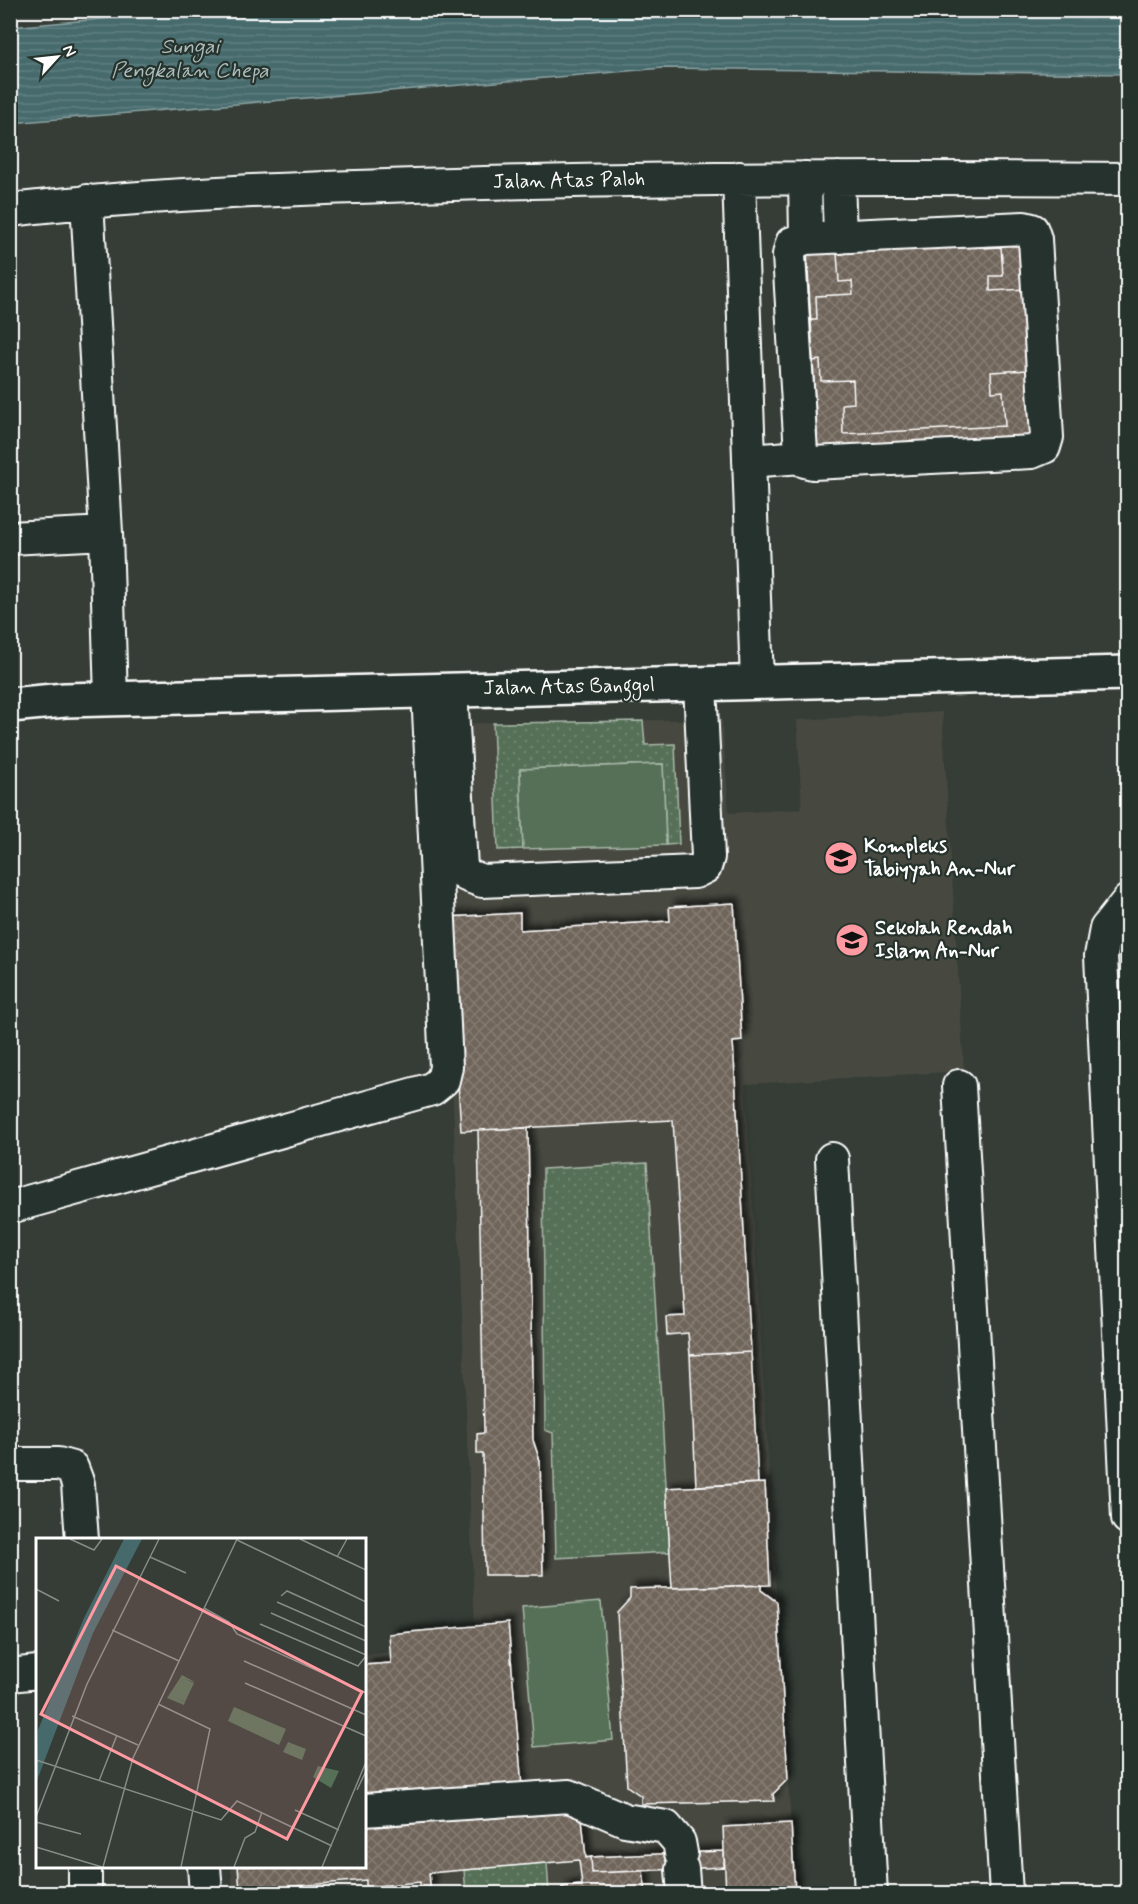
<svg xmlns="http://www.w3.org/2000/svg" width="1138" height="1904" font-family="Mynerve,sans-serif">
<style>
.built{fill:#474941}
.grass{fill:url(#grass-dots);stroke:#aab8aa;stroke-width:1.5}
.green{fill:#557056;stroke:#aab8aa;stroke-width:1.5}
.water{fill:url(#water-rules);stroke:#90a6a7;stroke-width:1.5}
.building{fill:url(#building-cross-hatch);stroke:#fff;stroke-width:1.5;filter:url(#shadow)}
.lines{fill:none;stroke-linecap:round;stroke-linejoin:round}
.minor-casing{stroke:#fff;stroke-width:36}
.major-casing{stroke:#fff;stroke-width:38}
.minor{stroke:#26332d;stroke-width:32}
.major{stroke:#26332d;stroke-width:33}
.labels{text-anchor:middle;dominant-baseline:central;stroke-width:4.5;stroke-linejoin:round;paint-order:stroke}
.street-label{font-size:20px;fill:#fff;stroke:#26332d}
.poi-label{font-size:20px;font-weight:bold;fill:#fff;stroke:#26332d;text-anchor:start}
.water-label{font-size:21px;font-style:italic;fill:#acbcbd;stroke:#26332d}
.inset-road{fill:none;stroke:#868b86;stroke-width:1.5}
.view{fill:#ff9aa2;fill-opacity:0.15;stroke:#ff9aa2;stroke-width:3}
.inset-edge{fill:none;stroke:#fff;stroke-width:3}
</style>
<defs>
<pattern id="grass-dots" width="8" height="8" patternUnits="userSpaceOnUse" patternTransform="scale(1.5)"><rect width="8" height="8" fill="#557056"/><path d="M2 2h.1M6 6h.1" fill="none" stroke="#6e856f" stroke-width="1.8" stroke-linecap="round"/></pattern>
<pattern id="water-rules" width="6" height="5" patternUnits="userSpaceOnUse" patternTransform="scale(1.5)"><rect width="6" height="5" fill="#466a6c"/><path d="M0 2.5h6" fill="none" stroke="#628082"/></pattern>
<pattern id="building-cross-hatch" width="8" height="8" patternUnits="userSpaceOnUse" patternTransform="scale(1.5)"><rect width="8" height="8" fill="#70655a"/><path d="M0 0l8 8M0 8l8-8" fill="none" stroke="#857c73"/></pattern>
<filter id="shadow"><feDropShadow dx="5.5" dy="-5.5" stdDeviation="3" flood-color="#0009"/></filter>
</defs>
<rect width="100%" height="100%" fill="#353d36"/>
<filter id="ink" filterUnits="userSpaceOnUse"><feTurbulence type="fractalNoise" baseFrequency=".0167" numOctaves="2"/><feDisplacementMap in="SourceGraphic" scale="12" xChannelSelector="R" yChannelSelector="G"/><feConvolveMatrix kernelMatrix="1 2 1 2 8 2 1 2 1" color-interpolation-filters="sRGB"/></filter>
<g filter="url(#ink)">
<path class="built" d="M942 712 964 1071 745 1084 795 1893 348 1894 347 1886 233 1894 231 1867 364 1866 365 1655 390 1652 389 1634 475 1626 437 724 722 719 729 813 802 809 797 720Z"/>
<path class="grass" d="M643 721 645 745 675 744 679 844 666 845 663 764 520 769 523 849 498 850 493 723Z
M647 1163 670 1552 556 1558 553 1433 545 1430 543 1169Z
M547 1863 549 1893H466L464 1870Z"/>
<path class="green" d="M663 764 666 845 523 849 520 769Z
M601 1601 613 1740 534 1747 522 1608Z"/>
<path class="water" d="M190 11H1127V74L663 68 11 123V27Z"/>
<path class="building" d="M1026 240 1037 443 818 453 807 251Z
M985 242V248L1001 247 1003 276H990V291L1027 289 1029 370 991 372 992 392 1003 391 1005 426 843 434 842 404 854 403 853 380 821 381 820 360 813 361 811 320H817L816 296 853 294 852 281 839 282 837 253 854 252V249Z
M734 903 742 1041 733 1042 751 1352 690 1355 688 1333 667 1335 666 1317 685 1316 673 1120 461 1131 448 917 520 913V930L670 921 669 907Z
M528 1128 533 1440 540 1461 543 1575H485L483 1454H477V1434L484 1433 478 1130Z
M751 1352 758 1483 696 1486 690 1355Z
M765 1483 770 1585 672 1588 666 1488Z
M761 1585V1590L777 1602 788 1779 773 1794 774 1801 641 1804V1796L627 1786 617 1612 630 1598V1589Z
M508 1623 522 1787 364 1800V1665L391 1663 389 1634Z
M581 1809 586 1858 591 1857 592 1873 643 1871 646 1894H562V1887L582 1885 579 1860 429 1873 431 1894H380L420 1890V1882L366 1887V1880L240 1891 238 1866H364V1820L375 1819 376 1827Z
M791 1823 795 1894H726L723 1827Z
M724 1851V1867L592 1873 591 1857Z"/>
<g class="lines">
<g class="minor-casing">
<path id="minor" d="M739 178 757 682
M805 178 806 238
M838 178 840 237
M87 201 106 533 111 699
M10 210C157 193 306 188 453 184 678 177 903 177 1128 179
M1024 228 1032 230 1035 239 1047 437 1044 447 1032 452 813 463 805 461 801 453 789 255 792 243 806 238Z
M749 461 802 457
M10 538 106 533
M451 690 461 868 466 875 482 881 695 872 705 867 708 857 700 684
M1128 901 1106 929 1101 956 1128 1518
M959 1086 1006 1894
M832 1159 871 1894
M10 1207 432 1089 443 1080 446 1067 428 691
M10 1464H58L72 1468 78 1484 82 1540
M10 1675 38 1672
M364 1810 569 1796 625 1820 666 1827 679 1842 681 1853
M85 1866V1894
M204 1866 206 1894
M682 1869 684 1894"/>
</g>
<g class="major-casing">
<path id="major" d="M10 705 65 700 1128 673"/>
</g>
<use href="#minor" class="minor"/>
<use href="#major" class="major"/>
</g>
</g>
<defs>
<g id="school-disc" transform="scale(1.725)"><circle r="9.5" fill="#ff9aa2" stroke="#26332d"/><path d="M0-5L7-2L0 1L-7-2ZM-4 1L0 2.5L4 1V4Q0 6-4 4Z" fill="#111"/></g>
</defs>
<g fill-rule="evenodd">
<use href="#school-disc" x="841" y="858"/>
<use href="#school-disc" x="852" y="940"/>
</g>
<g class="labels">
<g class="street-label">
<text transform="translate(569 181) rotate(-1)">Jalan Atas Paloh</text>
<text transform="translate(569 687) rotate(-1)">Jalan Atas Banggol</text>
</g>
<g class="poi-label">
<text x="864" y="846">Kompleks<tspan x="864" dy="23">Tabiyyah An-Nur</tspan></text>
<text x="875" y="928">Sekolah Rendah<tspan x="875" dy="23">Islam An-Nur</tspan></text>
</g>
<g class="water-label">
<text x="190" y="47">Sungai<tspan x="190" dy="24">Pengkalan Chepa</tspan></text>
</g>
</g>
<g transform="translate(36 1538)">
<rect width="330" height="330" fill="#353d36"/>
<path d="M146 137 159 144 147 141 139 159 149 164 148 167 131 160ZM198 169 250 191 243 207 192 183ZM282 228 303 233 295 250 277 239Z" fill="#557056"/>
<path d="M147 140 158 145 149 164 138 159ZM252 204 270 211 266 222 247 214Z" fill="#557056"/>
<path d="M88 1H106L57 95 0 245 2 192 48 80Z" fill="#466a6c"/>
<path class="inset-road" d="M34 1 58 12 66 1M264 1 330 32M201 2 330 64M114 19 150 35M301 19 311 1M0 51 23 63M245 58 251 53 330 89M241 64 330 103M168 70 193 84 201 96 330 155M235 75 330 117M224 86 322 128 330 118M76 92 143 123M208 123 330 177M209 145 330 198M122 166 174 191 145 329M36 178 102 207M0 222 185 282 201 263 296 308M63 243 81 197M321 252 330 233M259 272 303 292M0 279 51 146 123 1M0 284 45 296M0 309 66 329M67 329 97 220 201 1M198 329 209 300 219 294 226 274M286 329 330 224"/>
<path class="view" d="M80 28 326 154 251 301 5 176Z"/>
<rect width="330" height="330" class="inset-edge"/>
</g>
<rect width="1138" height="1904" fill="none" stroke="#26332d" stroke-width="36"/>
<rect x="18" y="18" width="1102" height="1868" fill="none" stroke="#fff" stroke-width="2" filter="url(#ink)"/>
<g transform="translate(57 57) rotate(63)" stroke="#26332d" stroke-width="4.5" paint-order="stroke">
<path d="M0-4.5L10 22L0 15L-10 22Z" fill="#ffffff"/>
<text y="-9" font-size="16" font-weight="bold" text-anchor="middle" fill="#ffffff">N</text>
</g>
</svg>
